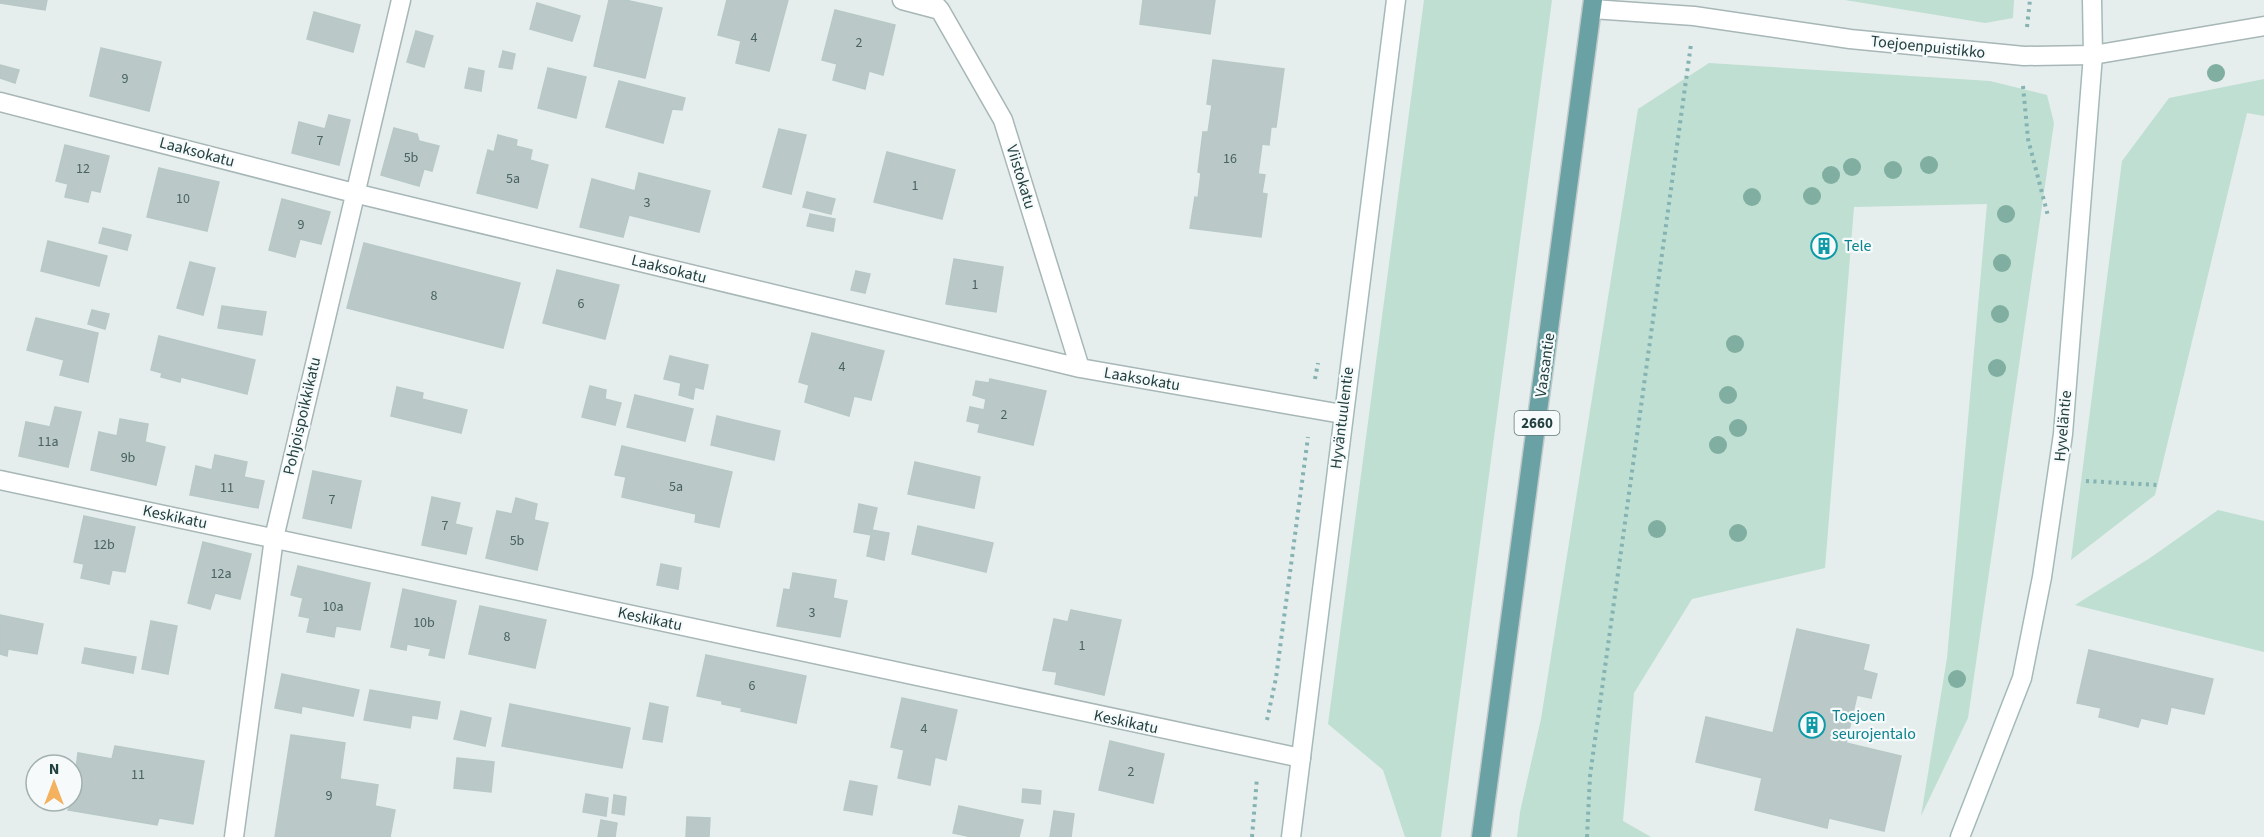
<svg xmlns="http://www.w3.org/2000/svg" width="2264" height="837" font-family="'Source Sans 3',sans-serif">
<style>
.green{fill:#bedfd1}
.building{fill:#bac9c7;stroke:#b7c8c6;stroke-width:1.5}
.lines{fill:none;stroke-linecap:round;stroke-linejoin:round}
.street-casing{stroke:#a7b6b6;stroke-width:21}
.secondary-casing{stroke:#a3bab9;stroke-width:21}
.primary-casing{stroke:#c1caca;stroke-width:21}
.path{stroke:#85b2b2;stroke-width:4;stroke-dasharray:3 4.5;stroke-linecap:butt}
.street{stroke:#fff;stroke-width:18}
.secondary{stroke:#fff;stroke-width:18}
.primary{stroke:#69a1a4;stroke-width:18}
.tree{fill:#80aea1}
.labels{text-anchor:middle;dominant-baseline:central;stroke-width:4.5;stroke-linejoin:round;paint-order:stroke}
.number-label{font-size:14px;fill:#496262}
.shield{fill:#f6fafa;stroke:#627878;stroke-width:1.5}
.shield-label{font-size:15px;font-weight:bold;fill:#234041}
.street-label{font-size:16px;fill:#234041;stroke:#f6fafa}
.culture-label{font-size:16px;fill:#0d838f;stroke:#f6fafa;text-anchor:start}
</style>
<rect width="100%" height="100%" fill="#e5eeed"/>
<path class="green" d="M1424 0H1552L1441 837H1405L1383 770 1328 724Z
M1845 0H2014L2013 18 1985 23Z
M1709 63 1990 81 2047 95 2054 123 1968 718 1921 816 1947 658 1987 204 1854 207 1825 568 1692 599 1634 693 1623 821 1651 837H1517L1520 812 1541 719 1638 109Z
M2264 79V116L2247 113 2155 495 2071 560 2122 161 2169 98Z
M2218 510 2264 521V652L2075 605 2150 558Z"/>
<path class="building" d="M0 0H47L45 10 0 3Z
M609 0H625L662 8 645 78 594 66Z
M727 0H788L769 71 736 63 741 41 718 35Z
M1143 0H1215L1210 34 1140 24Z
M537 3 580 16 572 41 530 29Z
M835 10 895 25 883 75 869 71 865 89 833 80 837 64 822 60Z
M314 12 360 25 353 52 307 39Z
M416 31 433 36 424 67 407 62Z
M101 48 161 62 149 111 90 96Z
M503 51 515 54 512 69 499 67Z
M1213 60 1284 69 1276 127H1271L1269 145 1262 144 1258 174 1265 175 1262 193 1267 194 1261 237 1190 228 1195 197 1198 198 1201 173 1198 172 1203 132H1208L1212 105 1207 104Z
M0 65 19 70 15 83 0 78Z
M469 68 484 71 481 91 465 88Z
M548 68 586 77 576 118 538 108Z
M619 81 685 98 682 110 672 109 663 143 606 127Z
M329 115 350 120 339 165 292 153 299 122 325 129Z
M394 128 417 134 419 141 439 146 432 171 424 169 419 186 381 175Z
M779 129 806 135 791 194 763 187Z
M498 135 517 140 516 146 532 150 530 160 548 165 537 208 477 193 488 150 494 152Z
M65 145 109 156 100 192 91 190 88 202 65 197 68 184 56 181Z
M887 152 955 170 942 219 874 202Z
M159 168 219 182 207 231 147 217Z
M639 173 710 191 699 232 629 215 623 237 580 227 592 179 635 191Z
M807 192 835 199 831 214 803 207Z
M282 199 330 212 321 244 300 239 295 257 269 250Z
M810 214 835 219 833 231 807 226Z
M103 228 131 235 127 250 99 243Z
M48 241 107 256 99 286 41 271Z
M364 243 520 283 503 348 347 308Z
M1817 243H1832L1831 250H1817Z
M954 259 1003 267 996 312 946 304Z
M190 262 215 268 203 315 177 308Z
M557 270 619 285 605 339 543 323Z
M856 271 870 274 865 293 851 290Z
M222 306 266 312 262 335 218 328Z
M92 310 109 314 105 329 88 324Z
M36 318 98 333 88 382 60 375 64 360 27 350Z
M812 333 884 351 871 400 854 396 849 416 805 402 809 385 799 382Z
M159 336 255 360 247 394 181 377 180 382 161 377 162 373 151 370Z
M670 356 708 365 703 389 695 387 693 399 679 395 681 383 664 379Z
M990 379 1046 391 1033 445 978 432 980 424 967 421 970 407 984 410 986 399 973 395 976 381 989 383Z
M590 386 606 390 605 399 621 403 615 425 582 417Z
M397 387 423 393 422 399 467 410 461 433 391 416Z
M635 395 693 409 685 441 627 427Z
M55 407 81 412 68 467 19 456 26 422 50 427Z
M717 416 780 431 774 460 711 445Z
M120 419 148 424 145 442 165 447 156 485 91 470 99 432 117 436Z
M622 446 732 472 719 527 695 522 696 514 622 497 626 477 615 475Z
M215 455 247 462 244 477 264 481 258 508 190 495 196 466 212 470Z
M915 462 980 477 974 508 908 494Z
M313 471 361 481 351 528 303 518Z
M432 497 460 503 455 524 472 528 466 554 422 545Z
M516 498 537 504 534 520 548 523 537 570 486 558 497 511 512 514Z
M859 504 877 508 871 535 854 532Z
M84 516 135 527 125 572 112 570 109 584 81 578 84 564 74 562Z
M918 526 993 543 986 572 912 554Z
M872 530 889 533 884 560 867 556Z
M203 542 251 554 240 599 215 593 210 609 188 603Z
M661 564 681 568 678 589 657 585Z
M298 566 370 583 360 630 336 626 334 637 307 632 310 618 299 616 303 598 291 595Z
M793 573 836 580 833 598 847 601 840 637 777 626 784 589 790 590Z
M403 589 456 601 444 658 429 655 431 649 407 644 406 650 391 647Z
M480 606 546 620 535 668 469 654Z
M1071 610 1121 620 1104 695 1055 684 1057 672 1043 670 1054 619 1068 622Z
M0 615 43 624 37 654 8 649 7 656 0 654Z
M151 621 177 626 168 674 142 669Z
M1797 629 1869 645 1863 670 1877 674 1871 698 1857 695 1846 743 1901 756 1884 831 1829 818 1827 828 1755 810 1762 778 1696 762 1706 717 1773 733Z
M85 648 136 657 133 673 82 663Z
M2089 650 2213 679 2204 714 2171 707 2167 724 2141 718 2138 727 2099 717 2101 708 2077 703Z
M706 655 806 676 796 723 741 711 742 708 722 704V701L697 696Z
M282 674 359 690 353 716 302 706 301 713 275 708Z
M370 690 440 702 437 719 412 715 410 728 364 720Z
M902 698 957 710 946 760 935 757 930 785 898 778 904 750 891 747Z
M650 703 668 707 662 742 643 739Z
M510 704 630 728 622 768 502 746Z
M461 711 491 718 485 746 454 739Z
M291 735 345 743 340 779 378 785 375 806 395 810 390 837H275Z
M1110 741 1164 754 1153 803 1099 790Z
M115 746 204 761 193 824 159 818 157 825 68 810 72 801 78 753 112 759Z
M457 758 494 762 491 792 454 788Z
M850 781 877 786 872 815 844 810Z
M1023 789 1041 791 1040 804 1022 802Z
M586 794 608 798 606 816 583 812Z
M614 795 626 797 624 815 612 813Z
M959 806 1023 820 1019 837H972L953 833Z
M1054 811 1074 814 1071 837H1050Z
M687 817 710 818 709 837H686Z
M601 820 617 823 615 837H598Z"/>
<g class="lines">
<g class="street-casing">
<path id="street" d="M902 0 940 10
M931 0 940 10 1003 120 1080 368
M1592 9 1694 16 1850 39 2024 56 2093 55 2264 26
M0 102 354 193 1080 368 1342 414
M0 480 1301 758
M234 837 274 538 401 0"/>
</g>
<g class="secondary-casing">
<path id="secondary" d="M1291 837 1396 0
M1960 837 2022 678 2042 577 2063 434 2093 55 2092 0"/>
</g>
<g class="primary-casing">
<path id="primary" d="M1481 837 1593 0"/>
</g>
<path class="path" d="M2027 27 2030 0
M2023 86 2028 139 2048 216
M1315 379 1318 363
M2086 481 2158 485
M1267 720 1276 678 1308 437
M1252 837 1257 778
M1587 837 1590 776 1691 44"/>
<use href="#street" class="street"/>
<use href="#secondary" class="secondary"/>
<use href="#primary" class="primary"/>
</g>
<g class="tree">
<circle cx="2216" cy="73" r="9"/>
<circle cx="1929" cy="165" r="9"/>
<circle cx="1852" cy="167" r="9"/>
<circle cx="1893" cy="170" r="9"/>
<circle cx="1831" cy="175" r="9"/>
<circle cx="1812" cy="196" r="9"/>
<circle cx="1752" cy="197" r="9"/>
<circle cx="2006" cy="214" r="9"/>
<circle cx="2002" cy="263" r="9"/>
<circle cx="2000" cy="314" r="9"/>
<circle cx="1735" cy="344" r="9"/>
<circle cx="1997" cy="368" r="9"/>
<circle cx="1728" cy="395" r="9"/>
<circle cx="1738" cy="428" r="9"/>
<circle cx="1718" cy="445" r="9"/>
<circle cx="1657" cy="529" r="9"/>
<circle cx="1738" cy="533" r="9"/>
<circle cx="1957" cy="679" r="9"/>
</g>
<defs>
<g id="building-ring" transform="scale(1.35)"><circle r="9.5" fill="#f6fafa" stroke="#0f9aa8" stroke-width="1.5"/><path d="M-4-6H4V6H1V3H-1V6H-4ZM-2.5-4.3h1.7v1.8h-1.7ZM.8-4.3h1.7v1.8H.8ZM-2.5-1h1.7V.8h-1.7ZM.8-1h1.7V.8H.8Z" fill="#0f9aa8"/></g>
</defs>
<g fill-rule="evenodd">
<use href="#building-ring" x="1824" y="246"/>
<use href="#building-ring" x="1812" y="725"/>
</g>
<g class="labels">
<g class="number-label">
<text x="754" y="38">4</text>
<text x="859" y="43">2</text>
<text x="125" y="79">9</text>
<text x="320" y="141">7</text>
<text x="411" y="158">5b</text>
<text x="1230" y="159">16</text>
<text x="83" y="169">12</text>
<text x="513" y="179">5a</text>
<text x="915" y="186">1</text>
<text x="183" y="199">10</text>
<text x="647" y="203">3</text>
<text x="301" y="225">9</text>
<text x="975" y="285">1</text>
<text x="434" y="296">8</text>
<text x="581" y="304">6</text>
<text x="842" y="367">4</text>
<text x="1004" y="415">2</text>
<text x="48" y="442">11a</text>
<text x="128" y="458">9b</text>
<text x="676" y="487">5a</text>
<text x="227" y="488">11</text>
<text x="332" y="500">7</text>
<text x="445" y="526">7</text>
<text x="517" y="541">5b</text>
<text x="104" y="545">12b</text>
<text x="221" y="574">12a</text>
<text x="333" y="607">10a</text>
<text x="812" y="613">3</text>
<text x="424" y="623">10b</text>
<text x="507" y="637">8</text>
<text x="1082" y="646">1</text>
<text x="752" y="686">6</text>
<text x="924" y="729">4</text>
<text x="1131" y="772">2</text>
<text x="138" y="775">11</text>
<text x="329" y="796">9</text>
</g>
<rect class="shield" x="1514.5" y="411" width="45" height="24" rx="4.5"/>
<g class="shield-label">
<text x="1537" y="423">2660</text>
</g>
<g class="street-label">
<text transform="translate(1928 47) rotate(6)">Toejoenpuistikko</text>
<text transform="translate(197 152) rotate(15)">Laaksokatu</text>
<text transform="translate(1021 177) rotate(73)">Viistokatu</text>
<text transform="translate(669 269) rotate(14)">Laaksokatu</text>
<text transform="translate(1545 365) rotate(-82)">Vaasantie</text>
<text transform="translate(1142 379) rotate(10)">Laaksokatu</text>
<text transform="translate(302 416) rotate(-77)">Pohjoispoikkikatu</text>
<text transform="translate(1342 418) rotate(-83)">Hyväntuulentie</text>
<text transform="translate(2063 426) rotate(-85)">Hyveläntie</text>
<text transform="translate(175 517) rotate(12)">Keskikatu</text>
<text transform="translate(650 619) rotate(12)">Keskikatu</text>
<text transform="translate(1126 722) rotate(12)">Keskikatu</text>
</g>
<g class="culture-label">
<text x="1844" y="246">Tele</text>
<text x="1832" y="716">Toejoen<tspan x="1832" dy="18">seurojentalo</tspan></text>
</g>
</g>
<g transform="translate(54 783)"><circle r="28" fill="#f6fafa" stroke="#a2b0b0" stroke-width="1.5"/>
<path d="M0-4.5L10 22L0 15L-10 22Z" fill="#f4b15e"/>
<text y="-9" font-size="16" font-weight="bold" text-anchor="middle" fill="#234041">N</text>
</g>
</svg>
